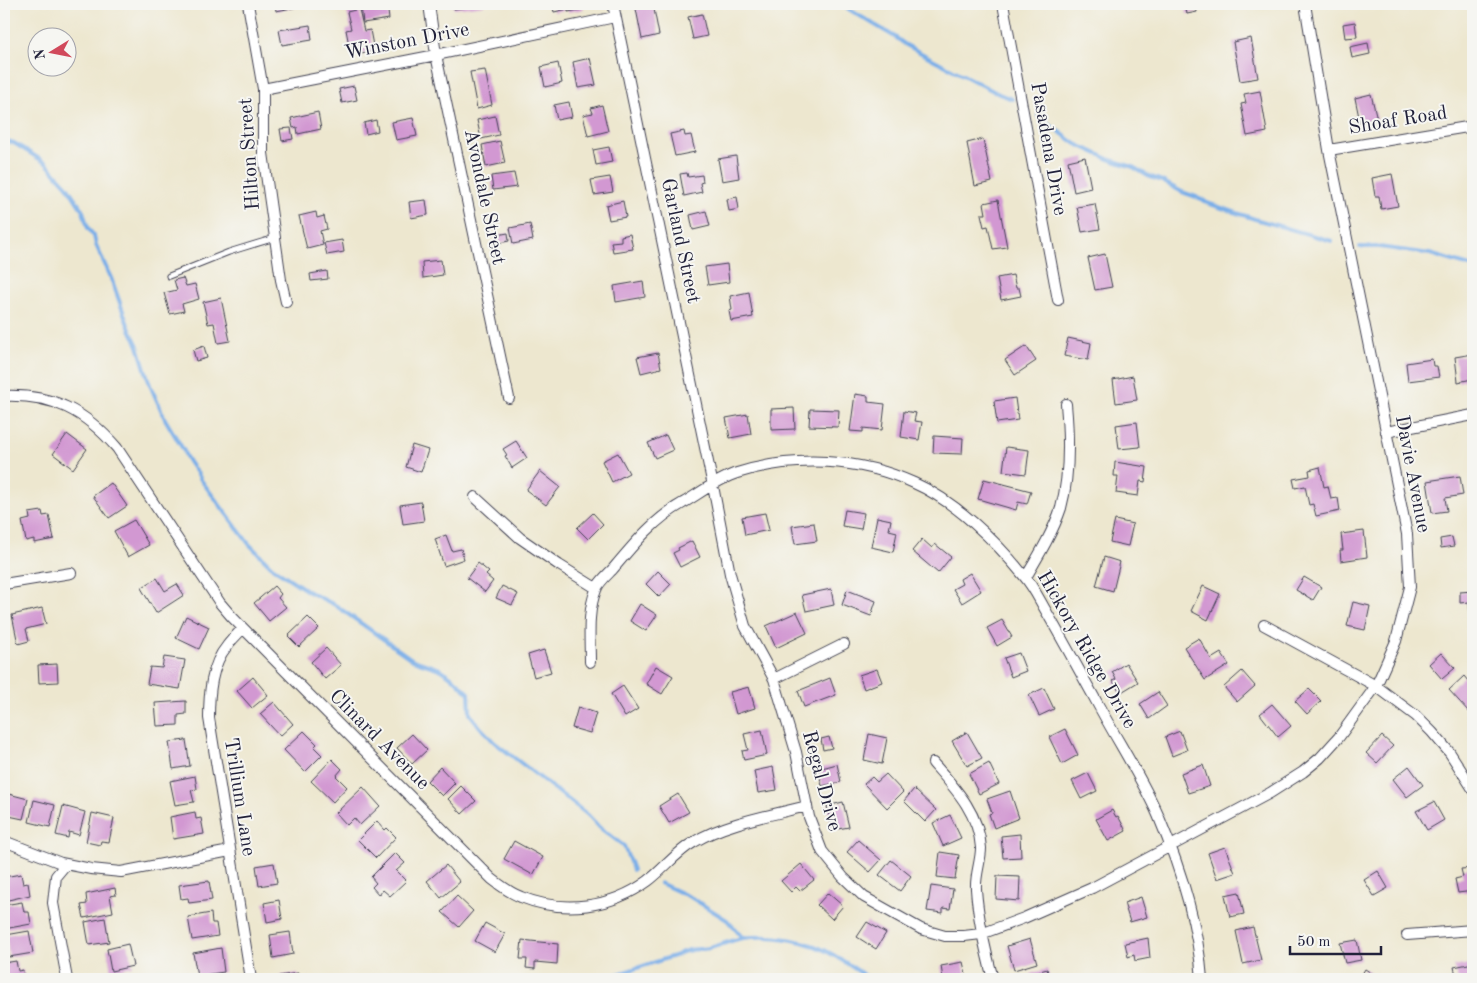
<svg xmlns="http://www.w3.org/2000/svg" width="1477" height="983" font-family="'Old Standard TT',serif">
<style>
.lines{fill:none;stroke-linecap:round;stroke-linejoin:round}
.stream{stroke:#7bafe8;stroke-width:4}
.building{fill:#d298d2}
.service-casing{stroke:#404051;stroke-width:7}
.minor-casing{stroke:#404051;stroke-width:12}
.service{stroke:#fff;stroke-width:5}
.minor{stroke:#fff;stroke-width:10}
.labels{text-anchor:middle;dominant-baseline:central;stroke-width:4;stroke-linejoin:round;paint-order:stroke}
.street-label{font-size:20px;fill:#22223b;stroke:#f6f6f2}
</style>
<rect width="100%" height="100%" fill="#f6f6f2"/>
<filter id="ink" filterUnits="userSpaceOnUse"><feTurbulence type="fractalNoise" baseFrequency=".02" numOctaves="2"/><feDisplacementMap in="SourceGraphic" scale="10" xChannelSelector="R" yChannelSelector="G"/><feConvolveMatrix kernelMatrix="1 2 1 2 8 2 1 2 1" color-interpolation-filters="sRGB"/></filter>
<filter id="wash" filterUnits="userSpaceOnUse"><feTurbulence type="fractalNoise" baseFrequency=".0096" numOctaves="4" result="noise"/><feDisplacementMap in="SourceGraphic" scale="20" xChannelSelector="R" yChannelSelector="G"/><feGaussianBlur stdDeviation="1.12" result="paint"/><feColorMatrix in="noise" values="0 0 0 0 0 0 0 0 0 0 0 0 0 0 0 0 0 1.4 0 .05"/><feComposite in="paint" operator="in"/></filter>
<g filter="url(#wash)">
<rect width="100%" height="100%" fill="#ede7cf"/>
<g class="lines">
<path class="stream" d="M840 4 895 37 906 45 999 94 1012 99
M1038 116 1076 144 1111 160 1133 167 1148 176 1162 181 1182 192 1202 199 1207 203 1255 219 1332 241
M4 140 14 143 46 163 67 186 83 211 88 228 94 236 96 245 111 278 128 325 138 346 150 385 165 419 184 451C186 462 197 470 201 480L249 544 272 567 309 592 335 605 413 660 440 669 454 679 469 693 470 714 480 727 494 742 588 815 600 828 624 846 633 870
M1360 247H1379L1430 254 1473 267
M660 883 692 898 727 920 743 938
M603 979 677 955C686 948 700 950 710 948 721 945 732 940 743 938 772 934 810 940 835 956 847 963 858 971 870 979"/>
</g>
<g id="blocks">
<path class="building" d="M275 4H302L303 6 276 11Z
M376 4H387L389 19 363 23 361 6Z
M453 4H484V5L454 9Z
M552 4H583L584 9 568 12V9L554 12Z
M635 4H653L659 35 642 39Z
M1185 4H1196L1197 12 1187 14Z
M359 9 364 31 370 30 374 51 361 54 360 48 350 50 346 30 351 29 347 12Z
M702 14 707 36 693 39 688 17Z
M1355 22 1357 37 1345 38 1343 24Z
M310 25 312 40 282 45 279 30Z
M1251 38 1258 78 1240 81 1233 42Z
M1368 43 1370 54 1352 58 1350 47Z
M590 58 596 85 578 88 573 62Z
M558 63 562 83 545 87 541 67Z
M485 70 492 105 477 109 470 72Z
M354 86 357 100 342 103 339 89Z
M1260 91 1267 132 1247 136 1241 104 1246 103 1244 94Z
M1371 94 1377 119 1360 122 1355 98Z
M569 102 572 117 557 120 554 105Z
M602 105 608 131 588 136 583 115 593 113 591 108Z
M318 112 321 129 298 134 297 127 293 128 291 118Z
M495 116 499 135 481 139 477 120Z
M413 118 417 136 396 140 392 122Z
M376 120 378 131 366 134 364 123Z
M291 128 293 139 282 141 280 129Z
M684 131 685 136 691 135 695 152 675 156 670 134Z
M983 139 992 182 975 186 967 143Z
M500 141 505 163 486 167 482 145Z
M609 147 612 162 596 165 593 150Z
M736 156 739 178 722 181 718 159Z
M1085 157 1091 188 1074 192 1068 161Z
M514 173 517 187 493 190 491 176Z
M687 173 688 177 702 175 703 182 700 183 702 192 684 196 680 174Z
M1392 174 1398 206 1381 209 1379 196H1375L1372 178Z
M610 177 613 192 594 195 591 180Z
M737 197 739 209 729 211 727 199Z
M426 200 428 215 411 218 409 202Z
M998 200 1007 247 993 249 988 226 984 227 981 214H986L984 203Z
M623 201 626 217 609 220 606 205Z
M1095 204 1100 229 1082 232 1077 207Z
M706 211 710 226 693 230 690 215Z
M316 212 317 218 324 216 327 229 320 231 323 245 307 249 299 216Z
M530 224 533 240 513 244 510 228Z
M508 233 509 241 499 243 497 235Z
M630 234 633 249 613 252 611 242 621 241V236Z
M342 240 344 252 327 255 324 243Z
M1105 254 1112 287 1095 290 1088 258Z
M441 260 443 275 423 278 422 262Z
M727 264 729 282 708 285 705 267Z
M327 271 328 279 311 281 310 274Z
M1013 275 1016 288H1019L1021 296 1001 300 997 278Z
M183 278 186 286 195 284 199 299 182 304 184 311 170 314 164 293 177 290 174 280Z
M643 281 645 297 616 302 614 286Z
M749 292 753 317 731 321 729 311 732 310 730 296Z
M221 298 230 341 218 343 214 323 208 324 203 302Z
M1068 338 1091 343 1088 360 1064 356Z
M204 346 207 358 196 361 193 350Z
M1026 346 1036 361 1015 375 1005 360Z
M658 353 661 368 641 373 637 357Z
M1473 354 1472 379 1458 382 1455 357Z
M1432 359 1433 366H1437L1439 377 1408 381 1406 363Z
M1133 376 1137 400 1116 403 1113 380Z
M855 394 868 396V402L885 404 882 430 863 428V432L850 431Z
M1015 398 1018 420 997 423 994 401Z
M794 408 795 429 771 430V409Z
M810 409 839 410 838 427 809 426Z
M904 411 916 413 914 421 922 422 919 440 901 437Z
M748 414 751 434 730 438 726 418Z
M1137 422 1140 447 1119 449 1116 425Z
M67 434 87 449 73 469 53 454Z
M666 435 673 450 655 458 648 443Z
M934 436 963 438 962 454 933 453Z
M516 441 527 458 512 468 505 456 507 455 503 449Z
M412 445 428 450 421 472 406 467Z
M1006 447 1029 450 1026 474 1003 471Z
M618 453 629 473 612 482 602 461Z
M1115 462 1147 467 1145 482 1140 481 1138 496 1116 493 1118 476H1114Z
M1320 467 1324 487 1328 486 1331 499 1338 498 1340 511 1316 516 1313 504 1309 505 1305 486 1295 488 1293 479 1310 476 1309 470Z
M540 471 560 487 546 505 526 490Z
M1460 476 1463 495 1445 498 1447 511 1432 513 1427 481Z
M984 479 1031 491 1027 504 1018 502 1016 510 978 499Z
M111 483 127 506 109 518 93 496Z
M421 502 424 521 403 524 400 505Z
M845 510 864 513 861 529 842 526Z
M42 511 43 516 49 515 54 539 34 543V539L26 541 22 521 30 519 29 513Z
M593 513 603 524 588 539 577 528Z
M765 513 769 530 745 535 742 517Z
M877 517 891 520 889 530 897 532 893 552 871 547Z
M134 520 149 545 128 557 114 531Z
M1115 520 1133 524 1128 546 1110 542Z
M814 523 817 541 795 544 792 526Z
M1364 531 1367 557 1341 561 1340 550H1343L1341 534Z
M446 535 452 551 461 549 464 559 444 566 435 539Z
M1452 537 1454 546 1441 548 1440 539Z
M922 539 932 548 935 544 951 557 938 573 912 551Z
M692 541 700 557 680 567 673 553 679 550 678 548Z
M1104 557 1120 562 1113 591 1096 586Z
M478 563 489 572 486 575 493 581 485 592 467 578Z
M658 571 671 584 659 597 646 584Z
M970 573 981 591 962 603 953 589 962 584 960 579Z
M1304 577 1321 587 1313 600 1296 590Z
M157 578 165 591 177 584 184 595 156 613 141 588Z
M274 586 281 594 278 598 286 607 269 621 254 603Z
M502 586 518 594 512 605 496 598Z
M1203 586 1220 594 1208 620 1191 611Z
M831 589 834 605 806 611 802 595Z
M847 590 876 601 871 616 842 605Z
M1473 591V623H1470L1469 602 1460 603V592Z
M1353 602 1370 606 1365 630 1347 626Z
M640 604 657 615 646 631 630 621Z
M42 608 46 624 26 629 29 641 18 644 12 615Z
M797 612 807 633 776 648 766 626Z
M186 616 209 627 199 649 176 638Z
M308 617 319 628 299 647 288 636Z
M1002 620 1012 637 997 646 987 628Z
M1199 638 1211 659 1221 653 1229 665 1205 680 1184 647Z
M326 648 341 665 325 679 311 662Z
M544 650 551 672 534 677 528 655Z
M1019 653 1026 671 1011 677 1004 658Z
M1441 653 1455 668 1442 679 1429 664Z
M164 657 185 660 180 689 147 684 150 667 162 668Z
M1126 663 1138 682 1120 693 1113 681 1116 679 1112 672Z
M57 664 58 682 39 683 38 665Z
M656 666 673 676 662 694 646 684Z
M877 669 882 682 864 689 859 675Z
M1242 671 1255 686 1237 702 1224 687Z
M1464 676 1473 687V707L1469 712 1449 690Z
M253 677 268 695 252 708 237 691Z
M830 678 836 695 804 707 798 691Z
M623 686 638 709 625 717 611 694Z
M749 687 755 708 736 714 730 692Z
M1044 688 1054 709 1039 716 1029 695Z
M1309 689 1321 701 1307 714 1295 701Z
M1158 692 1167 706 1149 719 1140 704Z
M186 701V714L178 715V725L157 726 155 703Z
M274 702 293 724 280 736 260 714Z
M1272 704 1291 726 1278 737 1260 714Z
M578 707 596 713 590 733 572 728Z
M1065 729 1078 755 1062 764 1049 737Z
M762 730 767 755 744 760 742 751 748 750 744 734Z
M304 731 317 744 314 747 322 755 305 772 284 750Z
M1180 731 1187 750 1172 756 1165 737Z
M967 732 982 758 967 766 952 741Z
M412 734 427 750 412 764 397 748Z
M869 734 887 738 882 764 864 760Z
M1382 736 1393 746 1377 763 1366 753Z
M829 737 832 748 823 750 821 739Z
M186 740 190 766 173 769 169 742Z
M332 759 342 769 336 776 347 787 333 802 311 781Z
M989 763 999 784 979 794 969 774Z
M837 764 841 782 822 786 818 769Z
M1203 765 1210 786 1188 793 1181 773Z
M1409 766 1423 785 1407 797 1393 779Z
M440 767 455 783 442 796 427 781Z
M773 767 777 790 758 793 754 771Z
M1088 773 1097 791 1081 799 1072 781Z
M886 774 903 792 887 808 864 784 872 777 877 782Z
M195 776 197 789 191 790 194 802 175 805 170 781Z
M461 786 476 801 462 814 448 799Z
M363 787 380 806 360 825 354 818 347 825 336 813Z
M914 789 936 810 925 822 904 801Z
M1010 791 1019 818 994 828 989 814 992 813 987 799Z
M5 793 28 799 23 819 4 815Z
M678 794 689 812 669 823 659 806Z
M34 800 55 805 50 827 29 822Z
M843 802 849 827 832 830 827 806Z
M1434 802 1444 820 1427 830 1416 811Z
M63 806 85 812 79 835 69 832 68 838 56 835Z
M1112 810 1116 817 1118 816 1126 831 1108 841 1096 819Z
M195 812 196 819 201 818 204 834 173 839 170 817Z
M92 813 114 818 109 842 101 841 100 845 86 842Z
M950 815 961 838 943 846 933 823Z
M377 821 385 830 387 828 396 837 376 858 358 840Z
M1020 834 1021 857 1003 858 1001 836Z
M858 840 881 860 870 872 847 852Z
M514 841 543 857 533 875 504 859Z
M1225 847 1235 873 1217 879 1208 853Z
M940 852 959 855 955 879 937 877Z
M395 853 405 863 396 871 406 881 390 896 383 890 379 895 372 887 376 883 371 877Z
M891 860 911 876 900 891 879 875Z
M274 863 277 883 259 886 256 866Z
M801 864 814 880 800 891 796 887 791 892 781 881Z
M446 865 460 882 441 898 427 881Z
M1473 868V891L1458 893 1455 879 1463 877 1461 869Z
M1378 871 1388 888 1374 896 1364 880Z
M21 874 23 884 28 883 30 895 4 901V877Z
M997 876 1020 877 1019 901 996 899Z
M209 881 212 900 189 903 188 898 181 899 179 885Z
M931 886 953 889 950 909 943 908V913L927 911Z
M115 888 116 895 110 896 113 912 84 918 81 905 87 904 86 894Z
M1239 892 1244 914 1230 917 1225 895Z
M828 893 843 906 832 919 817 905Z
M457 896 473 911 459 927 442 912Z
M1141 897 1147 917 1130 922 1124 903Z
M279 900 282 919 267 922 264 903Z
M22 902 24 912H29L31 924 4 929V905Z
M211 913 212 923H216L218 936 192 940 188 917Z
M105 918 109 942 89 945 85 922Z
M867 922 886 933 876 949 857 937Z
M485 923 505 934 495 952 475 941Z
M1253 927 1261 960 1243 964 1236 931Z
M29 931 33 953 9 957 6 935Z
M290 932 293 954 273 958 270 935Z
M1148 938 1150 958 1135 961 1134 955 1128 957 1125 943Z
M1030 939 1037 963 1014 970 1007 946Z
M522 940 558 944 557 964 535 962V969L526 968 527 959H520Z
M1357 940 1361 960 1345 963 1340 943Z
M128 944 133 966 111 971 107 949Z
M221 948 224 972 197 976 193 953Z
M16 961 18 971 23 970 24 979H4V963Z
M963 962 967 979H943L941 966Z
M1473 963V979H1457L1454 967Z
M1047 969 1050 979H1032L1030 974Z
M1365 969 1381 979H1359Z
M298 973 299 979H280L279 976Z
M113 976 128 978V979H113Z"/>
</g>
</g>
<g filter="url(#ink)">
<use href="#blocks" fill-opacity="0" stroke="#404051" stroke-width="1"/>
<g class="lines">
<g class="service-casing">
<path id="service" d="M169 276 229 252 275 238"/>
</g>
<g class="minor-casing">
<path id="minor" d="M248 4 263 89V153L281 280 286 302
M429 4 436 55 509 398
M613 4 713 486 730 574 745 626 774 679 796 752 809 817 822 851 843 877 864 897 921 929 945 936H964L981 934 1024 918 1092 888 1270 793 1303 772 1320 758 1339 737 1376 686 1396 641 1410 587 1407 534 1329 150 1305 4
M1003 4 1058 300
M263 89 436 55 615 17
M1329 150 1473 126
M4 396C53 394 85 411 117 448L220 603 232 617 492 879C501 886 510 893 521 897 563 914 611 908 648 881 664 869 676 852 694 842 725 823 772 815 807 806
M1386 432 1473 415
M475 497 520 538 559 565 596 588
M1026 577C1039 555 1053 532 1061 508 1070 475 1069 437 1066 404
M4 584 71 573
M1264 625 1376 686 1416 716 1432 732 1450 753 1473 789
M243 628C238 634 232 639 227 646 211 665 209 694 209 718L251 979
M590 662C590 639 587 612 596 590 598 583 606 576 612 570 633 545 654 519 683 503 700 493 718 479 737 473 794 455 860 458 914 483 955 501 996 541 1024 576 1033 586 1039 599 1046 611 1065 644 1083 677 1101 710 1120 745 1142 779 1158 815 1180 867 1198 923 1202 979
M774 679 844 644
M933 763C955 788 979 813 981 848 981 861 975 875 976 889 978 920 985 949 993 979
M4 841 61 863 91 869 121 872 230 851
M66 864 56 876 53 903 67 979
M1407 935 1473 930"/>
</g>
<use href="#service" class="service"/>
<use href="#minor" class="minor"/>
</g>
</g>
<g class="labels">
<g class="street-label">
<text transform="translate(407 42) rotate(-11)">Winston Drive</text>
<text transform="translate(1398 121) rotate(-9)">Shoaf Road</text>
<text transform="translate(1048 149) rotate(80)">Pasadena Drive</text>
<text transform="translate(250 154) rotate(-94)">Hilton Street</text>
<text transform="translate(484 197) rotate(78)">Avondale Street</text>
<text transform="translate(680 241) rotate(78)">Garland Street</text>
<text transform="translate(1412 474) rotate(79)">Davie Avenue</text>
<text transform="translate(1086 650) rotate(60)">Hickory Ridge Drive</text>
<text transform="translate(379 740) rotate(45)">Clinard Avenue</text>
<text transform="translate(821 781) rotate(75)">Regal Drive</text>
<text transform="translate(239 797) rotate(81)">Trillium Lane</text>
</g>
</g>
<rect width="1477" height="983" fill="none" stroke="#f6f6f2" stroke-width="20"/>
<g transform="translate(52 52) rotate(260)"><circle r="24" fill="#f6f6f2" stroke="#a1a1a9"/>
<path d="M0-4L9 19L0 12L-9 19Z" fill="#d1495b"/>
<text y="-8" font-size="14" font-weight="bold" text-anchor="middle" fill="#22223b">N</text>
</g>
<path d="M1290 946v8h91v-8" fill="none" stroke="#22223b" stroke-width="2.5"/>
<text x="1297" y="946" font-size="15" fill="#22223b" stroke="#f6f6f2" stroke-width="4" paint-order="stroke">50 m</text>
</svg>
